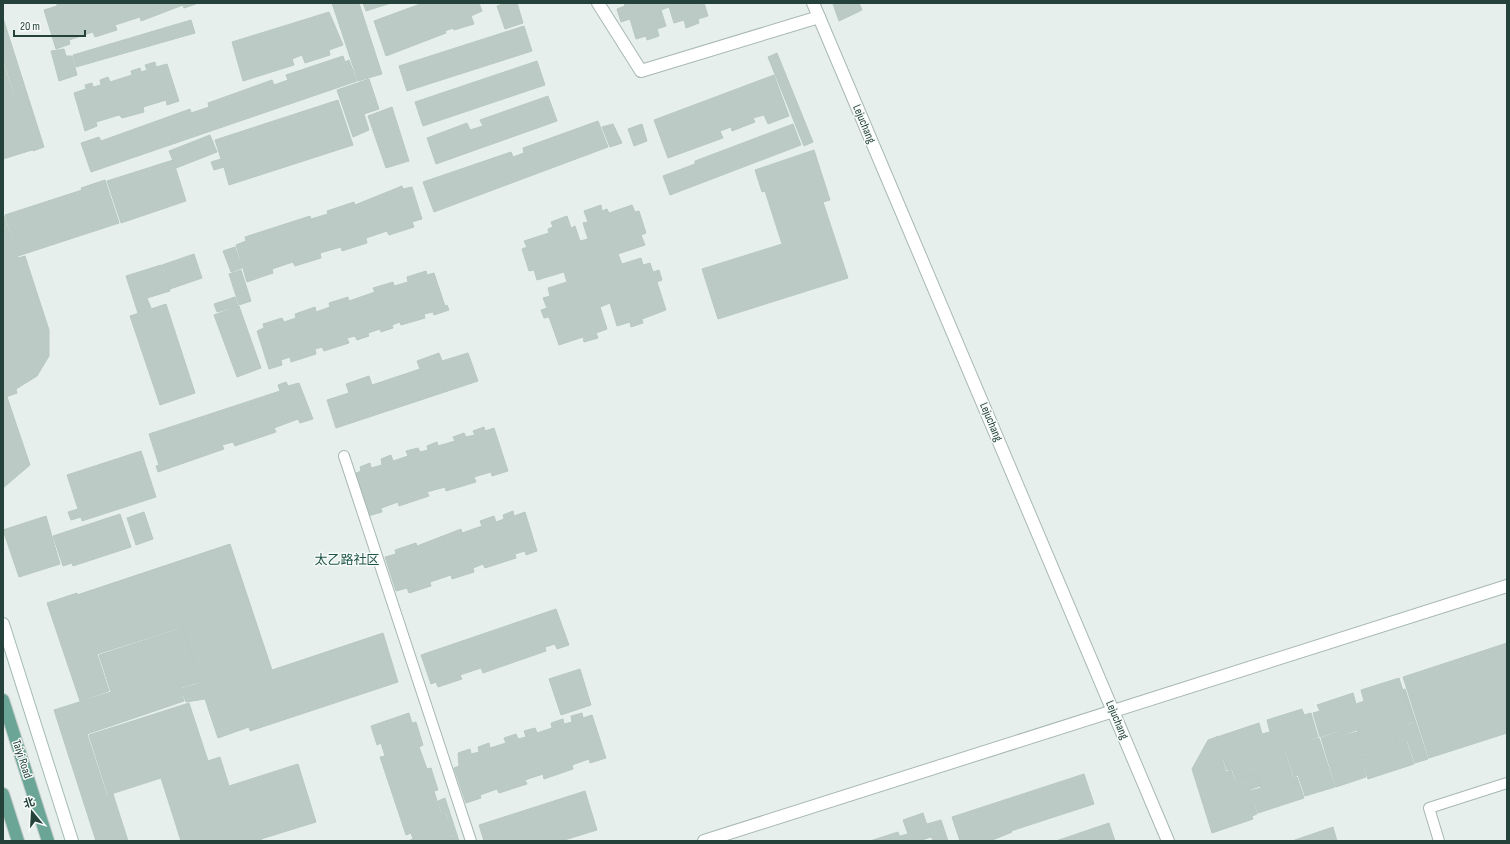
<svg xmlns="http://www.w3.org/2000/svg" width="1510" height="844" font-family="'Sofia Sans Condensed','Noto Sans SC',sans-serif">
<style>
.building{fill:#bbcac4;stroke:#b8c9c2}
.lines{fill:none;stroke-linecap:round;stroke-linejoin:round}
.service-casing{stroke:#a8b8b2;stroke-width:12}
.minor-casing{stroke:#a8b8b2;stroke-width:14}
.tertiary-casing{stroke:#a8b8b2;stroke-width:14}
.secondary-casing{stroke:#a4bbb3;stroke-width:14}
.primary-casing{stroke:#c2cac8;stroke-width:14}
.service{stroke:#fff;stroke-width:10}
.minor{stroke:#fff;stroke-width:12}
.tertiary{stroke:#fff;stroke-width:12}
.secondary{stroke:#fff;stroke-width:12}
.primary{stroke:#6aa596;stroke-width:12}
.labels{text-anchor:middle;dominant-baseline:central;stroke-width:3;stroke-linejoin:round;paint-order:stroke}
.street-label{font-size:12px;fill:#24423a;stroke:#f7fbf9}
.neighbourhood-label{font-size:13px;fill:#1f5548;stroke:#f7fbf9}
</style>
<rect width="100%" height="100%" fill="#e6efeb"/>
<path class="building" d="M57 3H196V4L184 8 183 5 141 21 140 17 115 25 117 30 95 37 93 32 69 40 70 44 56 49 44 10 57 6Z
M332 3H359L382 74 358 81Z
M363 3H391L366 11Z
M423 3H479L482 11 471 16 474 24 454 30 453 28 445 31 446 33 386 56 374 21Z
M505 3H517L523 23 505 29 497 6Z
M624 3H704L708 16 698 19 699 23 686 28 684 20 674 23 669 7 661 10 666 26 657 29 659 36 647 40 646 36 636 39 630 19 621 22 617 9 625 6Z
M859 3 862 10 839 21 833 4Z
M329 12 343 45 329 50 330 55 305 63 302 55 292 59 294 65 243 81 232 42Z
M3 18 44 147 33 151 4 62H3Z
M191 20 195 33 76 67 73 55Z
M524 26 532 51 407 91 399 66Z
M64 49 66 56H72L77 75 59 81 51 51Z
M777 53 813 142 804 146 768 57Z
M343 56 345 62 349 60 357 81 91 172 81 143 99 137 101 141 190 109 191 113 209 107 208 103 272 80 274 85 288 80 286 75Z
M537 61 545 85 423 126 415 102Z
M155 62 156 67 167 64 179 101 167 105 166 100 143 107 144 112 122 118 119 115 96 122 97 126 85 131 74 93 86 89 85 85 92 83 93 87 101 85 100 80 108 77 110 82 132 75 131 71 140 68 141 72 147 70 145 65Z
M3 63 32 150 3 159Z
M774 75 789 116 768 124 764 115 753 118 755 122 732 131 731 127 720 131 723 138 668 158 654 120Z
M369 79 379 109 364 114 369 130 353 137 337 90Z
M548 96 557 121 436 164 427 138 467 123 470 130 483 126 480 120Z
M338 100 353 145 229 185 224 167 214 170 211 162 221 159 215 140Z
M392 107 409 161 386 168 368 116Z
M598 121 608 147 434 212 423 182 511 152 513 157 524 153 523 148Z
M613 124 622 143 610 147 602 127Z
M642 124 647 141 634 146 628 129Z
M793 124 801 145 670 195 663 176 695 164V161Z
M210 135 217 152 176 168 169 151Z
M814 150 830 200 823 202 848 278 718 319 702 269 782 244 765 191 762 192 755 170Z
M173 160 186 201 121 223 107 181Z
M105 180 119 223 18 256 5 215 82 190 81 188Z
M402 186 403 189 412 187 422 219 412 222 414 227 389 235 387 231 366 238 367 243 342 251 341 247 320 253 321 258 295 266 293 262 272 269 273 273 247 282 236 245 246 241 245 237 310 216 311 219 328 214 327 211 354 202 355 205Z
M601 205 602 211 607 209 609 213 632 205 635 212 639 211 646 233 641 235 645 245 618 254 622 264 641 258 643 265 650 263 653 272 659 270 662 280 657 282 666 310 642 319 643 323 631 327 630 322 617 326 610 303 600 307 607 329 596 333 598 338 584 342 583 337 559 345 549 317 544 318 541 310 547 308 543 298 550 296 548 288 567 282 564 272 537 280 534 270 529 271 522 249 527 247 524 241 549 233 548 229 553 227 551 222 567 216 571 228 575 226 580 241 588 239 583 223 588 222 584 211Z
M3 216H4L18 258 25 256 49 330V356L37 376 16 389 17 393 3 398Z
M235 247 242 268 231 272 223 251Z
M194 254 202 278 170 289 162 265Z
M161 265 170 291 147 298 151 308 138 313 126 276Z
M241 270 251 301 239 305 229 274Z
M426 271 427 275 434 273 445 306 447 305 449 310 434 315 433 312 424 314 425 318 401 325 400 322 392 325 393 328 381 332 380 329 368 333 369 336 357 340 355 336 347 338 349 343 324 351 322 347 315 349 316 354 291 362 290 357 281 360 282 365 269 369 257 331 264 328 263 324 282 318 284 322 296 318 295 314 315 307 316 312 330 307 329 303 348 297 349 301 375 292 373 288 393 282 394 286 408 282 407 277Z
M235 297 238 306 217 312 214 304Z
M166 304 195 393 160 405 130 316Z
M239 306 261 368 237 377 214 315Z
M439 353 442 361 468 353 478 381 336 428 327 400 349 393 346 384 369 376 372 385 420 369 417 361Z
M286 382 288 386 299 383 313 419 300 423 298 419 274 428 276 432 235 446 233 442 222 445 224 449 158 472 156 466 159 465 149 434 280 391 278 385Z
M7 397 30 465 3 488V398Z
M484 427 485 431 494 428 508 471 492 476 491 472 474 477 476 482 446 491 445 487 427 492 429 496 399 506 398 502 381 508 382 512 368 516 354 474 361 471 360 467 370 463 371 468 382 465 381 459 391 455 393 461 408 456 406 451 418 448 420 452 428 450 427 446 437 442 438 446 455 441 453 437 464 433 466 437 475 435 473 431Z
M141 451 156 497 82 521 81 517 71 520 68 512 78 509 67 475Z
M513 511 514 516 525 512 537 551 526 555 525 551 515 554 516 558 485 568 483 564 473 568 474 572 452 579 451 575 430 582 431 586 409 593 407 588 396 591 385 557 396 554 395 550 416 543 417 546 461 529 462 533 482 526 480 521 494 516 496 522 504 519 503 515Z
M144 512 153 539 136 545 127 518Z
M120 514 131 547 73 566 72 563 63 566 53 536Z
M46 516 60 564 19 577 3 530Z
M230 544 272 670 383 633 398 682 250 731 249 727 218 738 205 699 186 702 181 689 200 683 182 627 97 654 109 691 80 701 47 603 77 593V595Z
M556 609 569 645 557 649 555 644 545 647 546 651 483 673 481 668 460 675 462 679 438 687 436 682 431 684 421 655Z
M182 628 199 682 180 688 184 701 87 734 107 796 113 794 128 841H96L54 710 111 692 99 655Z
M1507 643V733L1429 758 1403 677Z
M580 669 591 705 561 715 549 679Z
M1399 678 1413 722 1392 730 1397 744 1406 741 1414 764 1368 779 1360 756 1365 755 1357 730 1343 735 1341 730 1320 737 1313 713 1320 711 1317 705 1353 693 1356 704 1364 701 1361 690Z
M1405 689 1428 759 1415 763 1407 740 1397 743 1393 730 1414 723 1403 690Z
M189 703 208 761 220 757 229 786 298 764 316 822 261 839 262 841H181L161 778 108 795 89 735Z
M1302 709 1304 715 1311 713 1318 737 1284 749 1293 778 1297 777 1304 798 1258 813 1250 791 1261 788 1256 774 1236 780 1232 769 1227 770 1223 758 1227 757 1220 736 1259 723 1262 734 1270 732 1267 720Z
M409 713 412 723 416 722 423 745 419 747 427 769 431 768 438 790 434 791 441 814 445 813 453 835 449 836 450 841H408L413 839 411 833 406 835 380 757 385 756 381 743 377 745 371 726Z
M582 713 583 718 592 715 606 758 590 763 589 759 572 765 573 769 544 779 543 774 525 780 527 784 499 793 497 789 480 795 481 798 466 803 454 768 459 766 458 753 470 749 471 754 479 752 478 747 489 743 490 748 506 743 504 738 516 734 518 739 526 737 524 731 535 728 537 733 552 728 551 723 563 719 564 724 572 722 571 716Z
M1341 731 1342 736 1357 732 1364 754 1359 755 1366 777 1336 787 1321 738Z
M1219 736 1226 756 1222 758 1226 772 1231 770 1235 781 1256 774 1260 786 1249 790 1257 814 1252 816 1253 819 1212 833 1192 769 1208 740Z
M1319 738 1335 787 1305 796 1298 775 1294 777 1285 749Z
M1084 774 1094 804 1011 831 1012 832 990 841H960L952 817Z
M585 791 597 830 561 841H484L479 825Z
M445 798 459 841H451L450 837 454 836 446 812 442 813 438 801Z
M923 813 931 837 919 841H902L900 836 908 834 903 820Z
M941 820 948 841H933L927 824Z
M1109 823 1115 841H1056Z
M1333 827 1337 841H1292Z
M898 832 901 841H870Z"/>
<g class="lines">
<g class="service-casing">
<path id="service" d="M344 456 471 841
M1439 841 1429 808 1507 783"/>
</g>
<g class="minor-casing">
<path id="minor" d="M598 3 641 71 819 17"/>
</g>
<g class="tertiary-casing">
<path id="tertiary" d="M813 3 1168 841
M704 841 1507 586"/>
</g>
<g class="secondary-casing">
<path id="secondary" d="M3 624 72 841"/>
</g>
<g class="primary-casing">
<path id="primary" d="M3 700 48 841
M3 794 18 841"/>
</g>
<use href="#service" class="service"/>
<use href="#minor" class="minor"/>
<use href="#tertiary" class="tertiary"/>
<use href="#secondary" class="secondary"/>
<use href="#primary" class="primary"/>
</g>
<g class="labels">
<g class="street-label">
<text transform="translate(864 124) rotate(67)">Lejuchang</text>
<text transform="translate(991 422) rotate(67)">Lejuchang</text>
<text transform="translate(1117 720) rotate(67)">Lejuchang</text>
<text transform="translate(22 759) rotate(72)">Taiyi Road</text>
</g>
<g class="neighbourhood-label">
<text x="347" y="560">太乙路社区</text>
</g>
</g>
<rect width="1510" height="844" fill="none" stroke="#24423a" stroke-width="8"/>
<g transform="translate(32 812) rotate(342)" stroke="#f7fbf9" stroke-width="3" paint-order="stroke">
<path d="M0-3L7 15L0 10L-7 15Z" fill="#24423a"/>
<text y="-6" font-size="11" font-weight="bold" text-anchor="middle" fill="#24423a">北</text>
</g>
<path d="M14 30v6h71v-6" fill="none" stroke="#24423a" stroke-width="2"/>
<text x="20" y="30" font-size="12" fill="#24423a" stroke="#f7fbf9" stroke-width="3" paint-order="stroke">20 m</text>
</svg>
